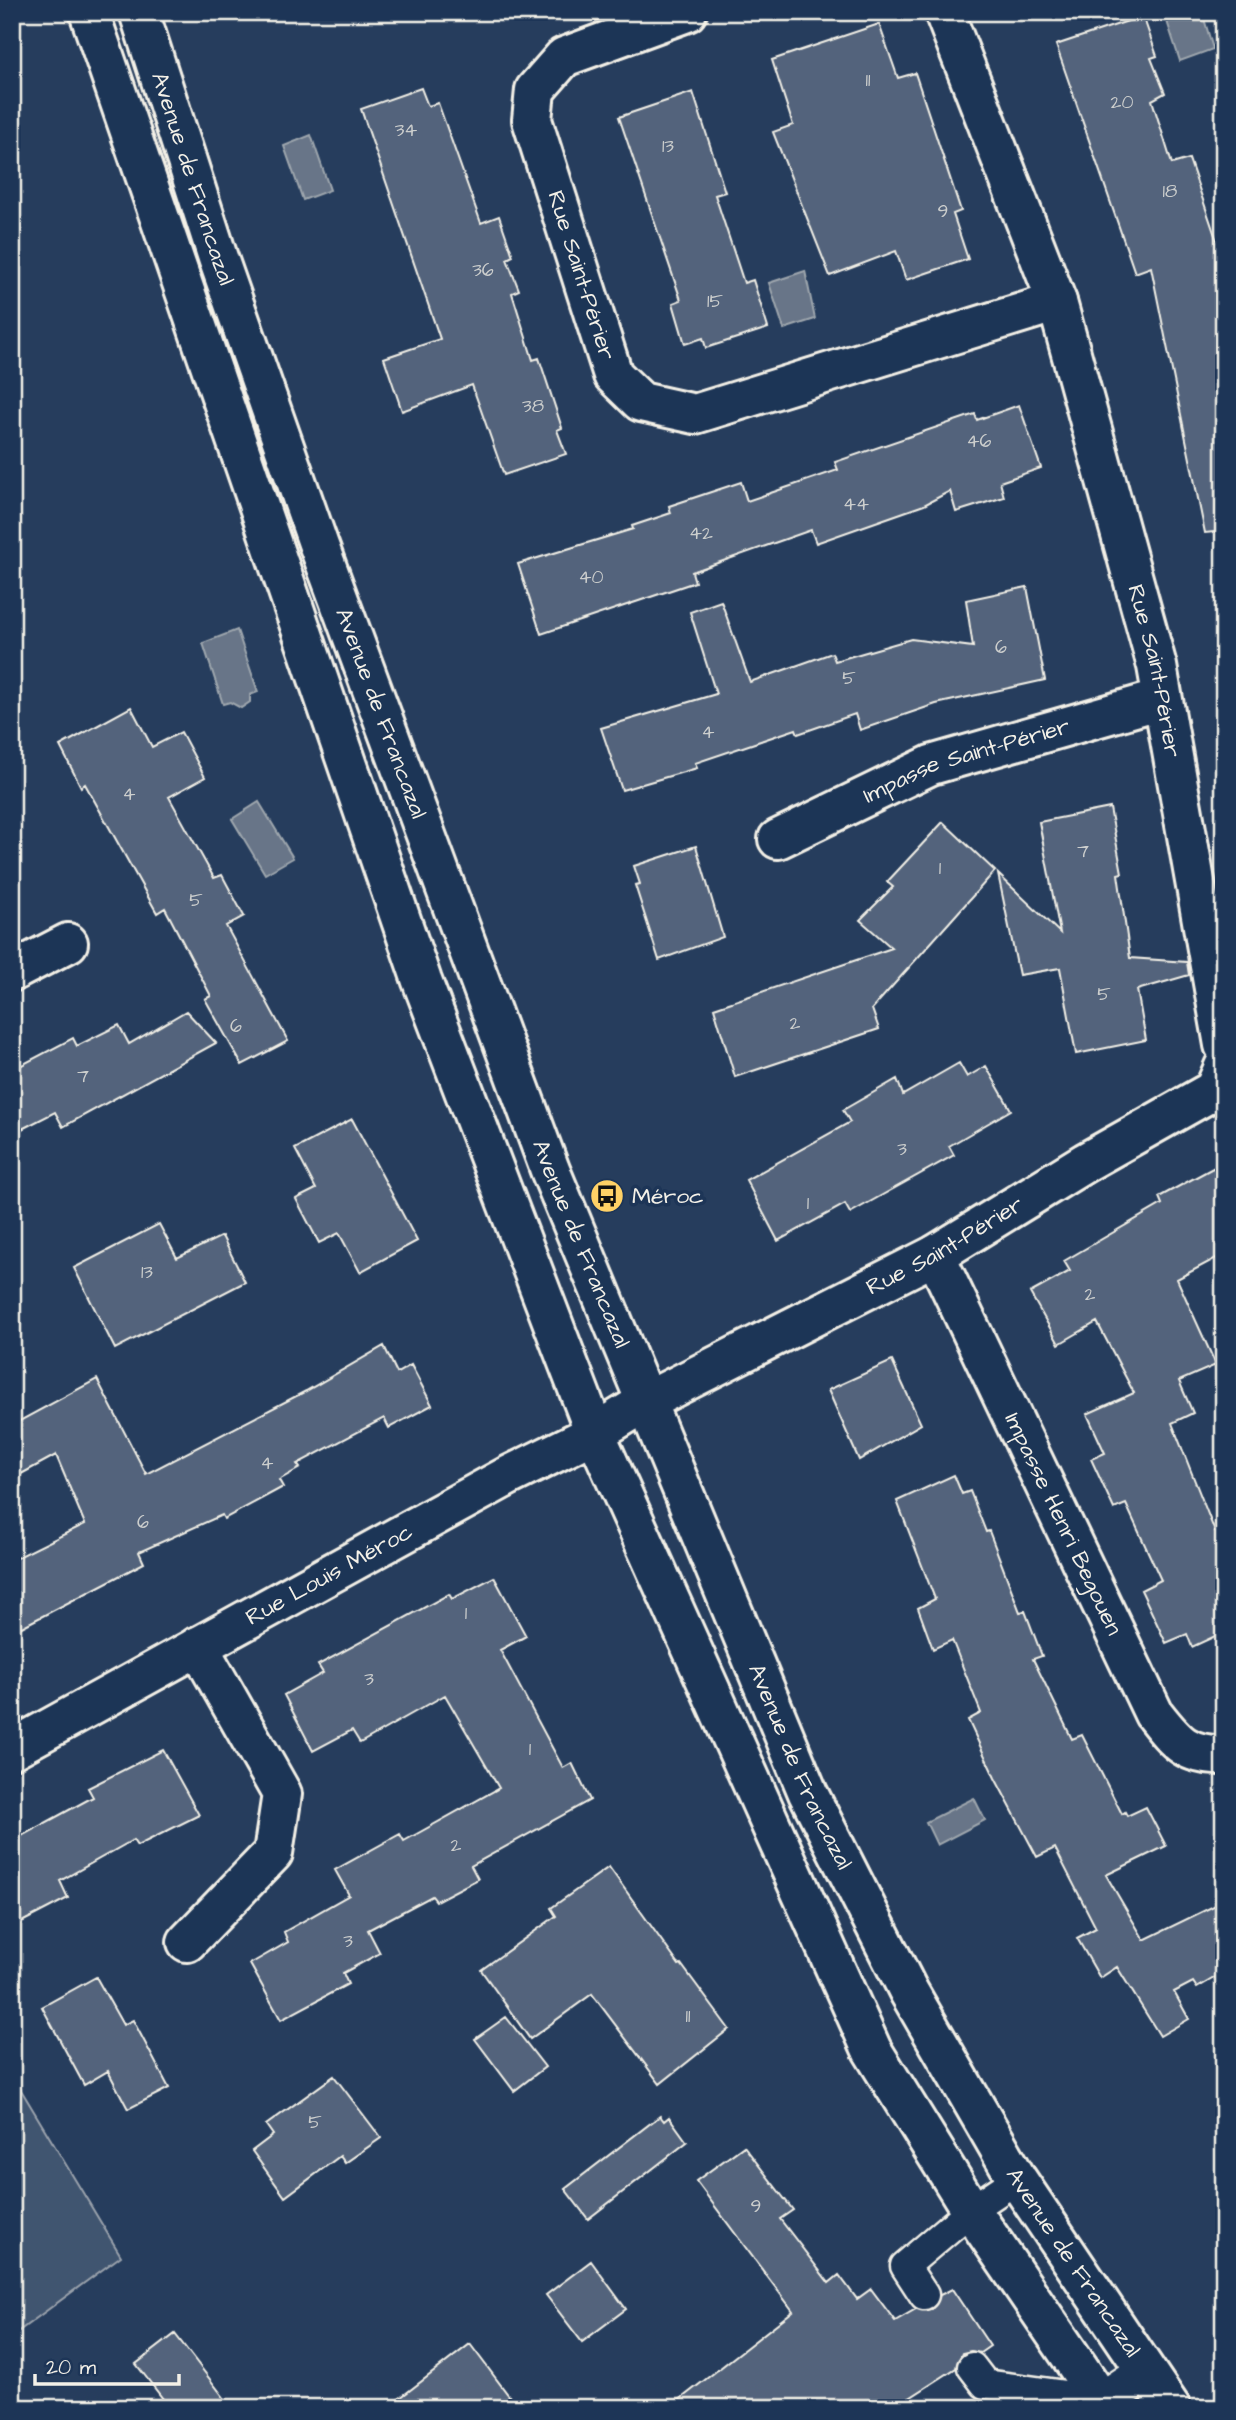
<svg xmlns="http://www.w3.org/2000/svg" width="1236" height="2420" font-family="'Architects Daughter',sans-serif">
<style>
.green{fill:#40546f;stroke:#9aa2ac;stroke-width:2}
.water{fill:#677588;stroke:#9fa7ae;stroke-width:2}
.building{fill:#52647b;stroke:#f4f1e8;stroke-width:2}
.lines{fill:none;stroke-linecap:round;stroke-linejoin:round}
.service-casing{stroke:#f4f1e8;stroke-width:33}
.minor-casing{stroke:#f4f1e8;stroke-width:44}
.secondary-casing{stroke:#f4f1e8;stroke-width:44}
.service{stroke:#1d3557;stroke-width:28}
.minor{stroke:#1d3557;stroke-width:38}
.secondary{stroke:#1d3557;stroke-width:38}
.labels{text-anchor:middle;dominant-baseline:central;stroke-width:7;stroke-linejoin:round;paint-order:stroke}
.number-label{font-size:19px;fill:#cccecd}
.street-label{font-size:23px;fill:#f4f1e8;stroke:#1d3557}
.poi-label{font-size:23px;fill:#f4f1e8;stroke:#1d3557;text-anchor:start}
</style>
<rect width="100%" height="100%" fill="#263d5d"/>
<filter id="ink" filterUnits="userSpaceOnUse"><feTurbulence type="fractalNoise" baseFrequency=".0143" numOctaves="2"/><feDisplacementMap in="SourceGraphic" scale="14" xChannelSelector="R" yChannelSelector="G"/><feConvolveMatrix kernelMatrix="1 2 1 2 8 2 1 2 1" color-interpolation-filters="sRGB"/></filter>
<g filter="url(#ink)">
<path class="green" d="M12 2075 121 2256 12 2336Z"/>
<path class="water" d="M1164 12H1202L1213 49 1180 61Z
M311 135 330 190 303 200 284 146Z
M805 271 815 319 784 329 769 283Z
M237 630 258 692 250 695V702L241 708 230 702 223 704 203 643Z
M259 802 293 858 265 874 232 819Z
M974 1798 985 1820 937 1845 926 1822Z"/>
<path class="building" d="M1143 16 1157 56 1151 58 1165 93 1152 100 1172 164 1189 159 1224 262V531L1205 533 1151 267 1135 273 1056 45Z
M879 24 898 78 915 73 961 211 953 214 968 259 906 280 896 251 830 276 773 132 793 125 772 60Z
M421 88 428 106 438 103 481 223 499 216 513 256 507 259 519 290 512 293 533 360 539 358 562 428 557 430 566 454 504 475 472 385 402 411 384 358 440 339 361 109Z
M693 92 725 192 715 195 744 283 753 280 768 328 706 348 703 338 685 344 673 303 681 300 619 117Z
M1019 405 1041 468 1000 482 1004 497 956 512 950 491 924 505 816 543 811 530 692 572 695 582 541 634 518 564 633 529 632 526 671 513 669 506 741 482 747 501 838 470 835 462 975 414 977 420Z
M1027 587 1045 680 936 704 860 730 855 714 798 734 796 729 695 763 697 768 622 790 601 728 716 694 690 612 721 601 750 682 832 653 835 661 911 639 973 647 966 600Z
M131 707 152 747 181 732 205 777 169 797 214 878 222 875 244 916 226 926 288 1041 242 1065 205 999 211 996 165 908 157 913 85 784 81 787 60 746Z
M1110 808 1122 873 1118 874 1130 958 1187 962 1189 975 1137 990 1146 1040 1076 1054 1060 968 1019 975 998 874 1060 933 1039 822Z
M943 822 995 871 872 1009 879 1029 735 1077 714 1008 892 948 860 920 893 887 887 882Z
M696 846 723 937 659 960 635 885 640 884 634 866Z
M186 1011 216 1043 63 1127 55 1112 12 1134V1070L73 1038 77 1046 119 1025 129 1044Z
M959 1063 967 1077 986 1066 1011 1110 949 1146 954 1155 850 1213 845 1204 778 1241 746 1180 850 1122 843 1110 897 1079 903 1095Z
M352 1119 417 1241 360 1272 339 1233 319 1243 296 1199 316 1189 295 1149Z
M1224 1162V1254L1177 1279 1216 1365 1179 1381 1193 1413 1172 1423 1215 1532 1224 1528V1632L1192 1647 1187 1634 1166 1643 1141 1590 1161 1580 1126 1504 1114 1509 1091 1459 1105 1453 1087 1414 1134 1393 1097 1322 1059 1344 1030 1293 1070 1271 1064 1261 1162 1204 1159 1197Z
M159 1224 177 1258 222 1236 245 1282 115 1349 74 1268Z
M384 1346 397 1373 411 1365 432 1405 389 1428 384 1418 297 1464 300 1468 279 1480 283 1487 224 1519 222 1515 139 1552 144 1563 12 1632V1560L85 1524 56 1455 12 1479V1425L97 1379 146 1474 306 1391Z
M892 1361 921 1424 859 1460 828 1390Z
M954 1475 962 1494 970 1491 986 1532 989 1531 1020 1612 1025 1611 1042 1656 1033 1659 1072 1739 1082 1735 1122 1814 1125 1812 1127 1816 1146 1807 1166 1846 1106 1875 1144 1940 1224 1901V1972L1197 1988 1193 1982 1174 1992 1189 2019 1160 2036 1117 1967 1100 1978 1077 1938 1096 1928 1055 1848 1037 1857 995 1778 968 1720 981 1713 952 1640 933 1649 918 1608 935 1599 897 1501Z
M494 1577 526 1636 500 1650 563 1768 572 1763 590 1800 471 1866 478 1879 436 1901 432 1896 368 1930 380 1953 343 1973 348 1984 281 2020 250 1964 288 1942 284 1932 349 1895 335 1870 400 1834 404 1841 499 1788 445 1695 360 1743 352 1730 313 1751 284 1695 323 1673 318 1665 449 1594 452 1599Z
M163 1750 199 1815 137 1846 133 1840 60 1881 68 1898 12 1927V1841L93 1797 88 1788Z
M609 1867 679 1965 681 1964 729 2029 660 2084 592 1994 530 2039 481 1970 556 1916 551 1908Z
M96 1977 123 2025 133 2020 169 2088 128 2109 108 2071 84 2085 42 2007Z
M506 2017 545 2067 514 2091 475 2039Z
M334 2076 381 2138 345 2163 340 2156 285 2197 252 2151 273 2135 266 2125Z
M660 2116 664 2121 669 2117 687 2142 588 2219 565 2189Z
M744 2146 793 2210 780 2219 829 2283 839 2275 857 2299 871 2289 895 2321 916 2309H932L940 2295 952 2289 990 2346 980 2353 971 2351 962 2353 956 2368 894 2408H669L793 2311 696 2181Z
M591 2261 626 2309 582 2342 546 2295Z
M175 2334 232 2408H170L136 2364Z
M470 2344 518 2408H387Z"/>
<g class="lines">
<g class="service-casing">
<path id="service" d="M924 2295 905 2266 971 2210 1017 2179
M972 2367 985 2384 1101 2400"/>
</g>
<g class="minor-casing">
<g id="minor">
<path id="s1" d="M687 12 564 57 535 90 532 120 613 375 641 402 695 414 1057 302"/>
<path id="s2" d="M944 12 1057 302 1157 666 1224 1045"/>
<path id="s3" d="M778 839 931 765 1162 699"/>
<path d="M12 972 68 943"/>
<path id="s4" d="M935 1255 1154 1714C1176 1742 1186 1756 1224 1755"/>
<path id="s5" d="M12 1749 508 1476 595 1433 647 1401 935 1255 1086 1162 1214 1090 1224 1067"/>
<path d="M187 1942 273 1853 282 1794 198 1646"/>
<path d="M1092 2408 1146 2372"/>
</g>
</g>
<g class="secondary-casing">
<g id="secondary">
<path d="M89 12 422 981 595 1433 872 2050 971 2210 1106 2408"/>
<path id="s6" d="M139 12 218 258 319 546 550 1170 808 1793 909 1992 1017 2179 1171 2408"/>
</g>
</g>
<use href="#service" class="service"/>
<use href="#minor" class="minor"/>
<use href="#secondary" class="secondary"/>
</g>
</g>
<defs>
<g id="bus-disc" transform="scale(1.75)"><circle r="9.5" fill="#ffd166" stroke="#1d3557"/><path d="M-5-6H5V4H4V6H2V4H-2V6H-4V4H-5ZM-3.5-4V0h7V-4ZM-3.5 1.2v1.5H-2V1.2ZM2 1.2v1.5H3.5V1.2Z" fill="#111"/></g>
</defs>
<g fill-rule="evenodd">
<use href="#bus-disc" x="607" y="1196"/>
</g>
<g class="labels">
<g class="number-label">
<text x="868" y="80">11</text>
<text x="1122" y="102">20</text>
<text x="406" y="130">34</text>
<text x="668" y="146">13</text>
<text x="1170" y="191">18</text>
<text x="943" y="211">9</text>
<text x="483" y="270">36</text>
<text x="715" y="301">15</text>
<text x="533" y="406">38</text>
<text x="979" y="441">46</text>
<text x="856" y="504">44</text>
<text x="701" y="533">42</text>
<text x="591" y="577">40</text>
<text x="1001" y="647">6</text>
<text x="849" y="678">5</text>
<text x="708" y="732">4</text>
<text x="129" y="794">4</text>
<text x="1083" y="851">7</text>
<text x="940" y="868">1</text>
<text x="196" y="900">5</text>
<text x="1104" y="994">5</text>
<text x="795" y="1023">2</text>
<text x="236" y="1026">6</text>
<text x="83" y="1076">7</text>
<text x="902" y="1149">3</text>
<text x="808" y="1203">1</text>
<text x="147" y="1272">13</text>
<text x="1090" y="1294">2</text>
<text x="267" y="1463">4</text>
<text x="143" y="1522">6</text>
<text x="466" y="1613">1</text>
<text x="369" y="1679">3</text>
<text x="530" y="1749">1</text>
<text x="456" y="1845">2</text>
<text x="348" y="1941">3</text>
<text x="688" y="2016">11</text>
<text x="315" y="2122">5</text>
<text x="756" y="2206">9</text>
</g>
<g class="street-label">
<text stroke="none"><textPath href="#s6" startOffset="175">Avenue de Francazal</textPath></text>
<text stroke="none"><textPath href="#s1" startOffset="368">Rue Saint-Périer</textPath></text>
<text stroke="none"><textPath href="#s2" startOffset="693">Rue Saint-Périer</textPath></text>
<text stroke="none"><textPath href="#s6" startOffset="742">Avenue de Francazal</textPath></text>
<text stroke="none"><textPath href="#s3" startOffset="205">Impasse Saint-Périer</textPath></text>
<text stroke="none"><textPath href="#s6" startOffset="1309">Avenue de Francazal</textPath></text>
<text stroke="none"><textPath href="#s5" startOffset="1060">Rue Saint-Périer</textPath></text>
<text stroke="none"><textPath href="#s4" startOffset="298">Impasse Henri Begouen</textPath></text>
<text stroke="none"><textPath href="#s5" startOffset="362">Rue Louis Méroc</textPath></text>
<text stroke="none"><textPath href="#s6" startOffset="1876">Avenue de Francazal</textPath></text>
<text stroke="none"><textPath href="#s6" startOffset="2443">Avenue de Francazal</textPath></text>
</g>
<g class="poi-label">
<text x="632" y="1196">Méroc</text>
</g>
</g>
<rect width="1236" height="2420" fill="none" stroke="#1d3557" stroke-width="42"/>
<rect x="21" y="21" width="1194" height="2378" fill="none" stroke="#f4f1e8" stroke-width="2.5" filter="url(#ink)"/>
<path d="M35 2374v10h144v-10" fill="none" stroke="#f4f1e8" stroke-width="3.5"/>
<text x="46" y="2374" font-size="21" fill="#f4f1e8" stroke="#1d3557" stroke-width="5" paint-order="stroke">20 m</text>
</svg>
